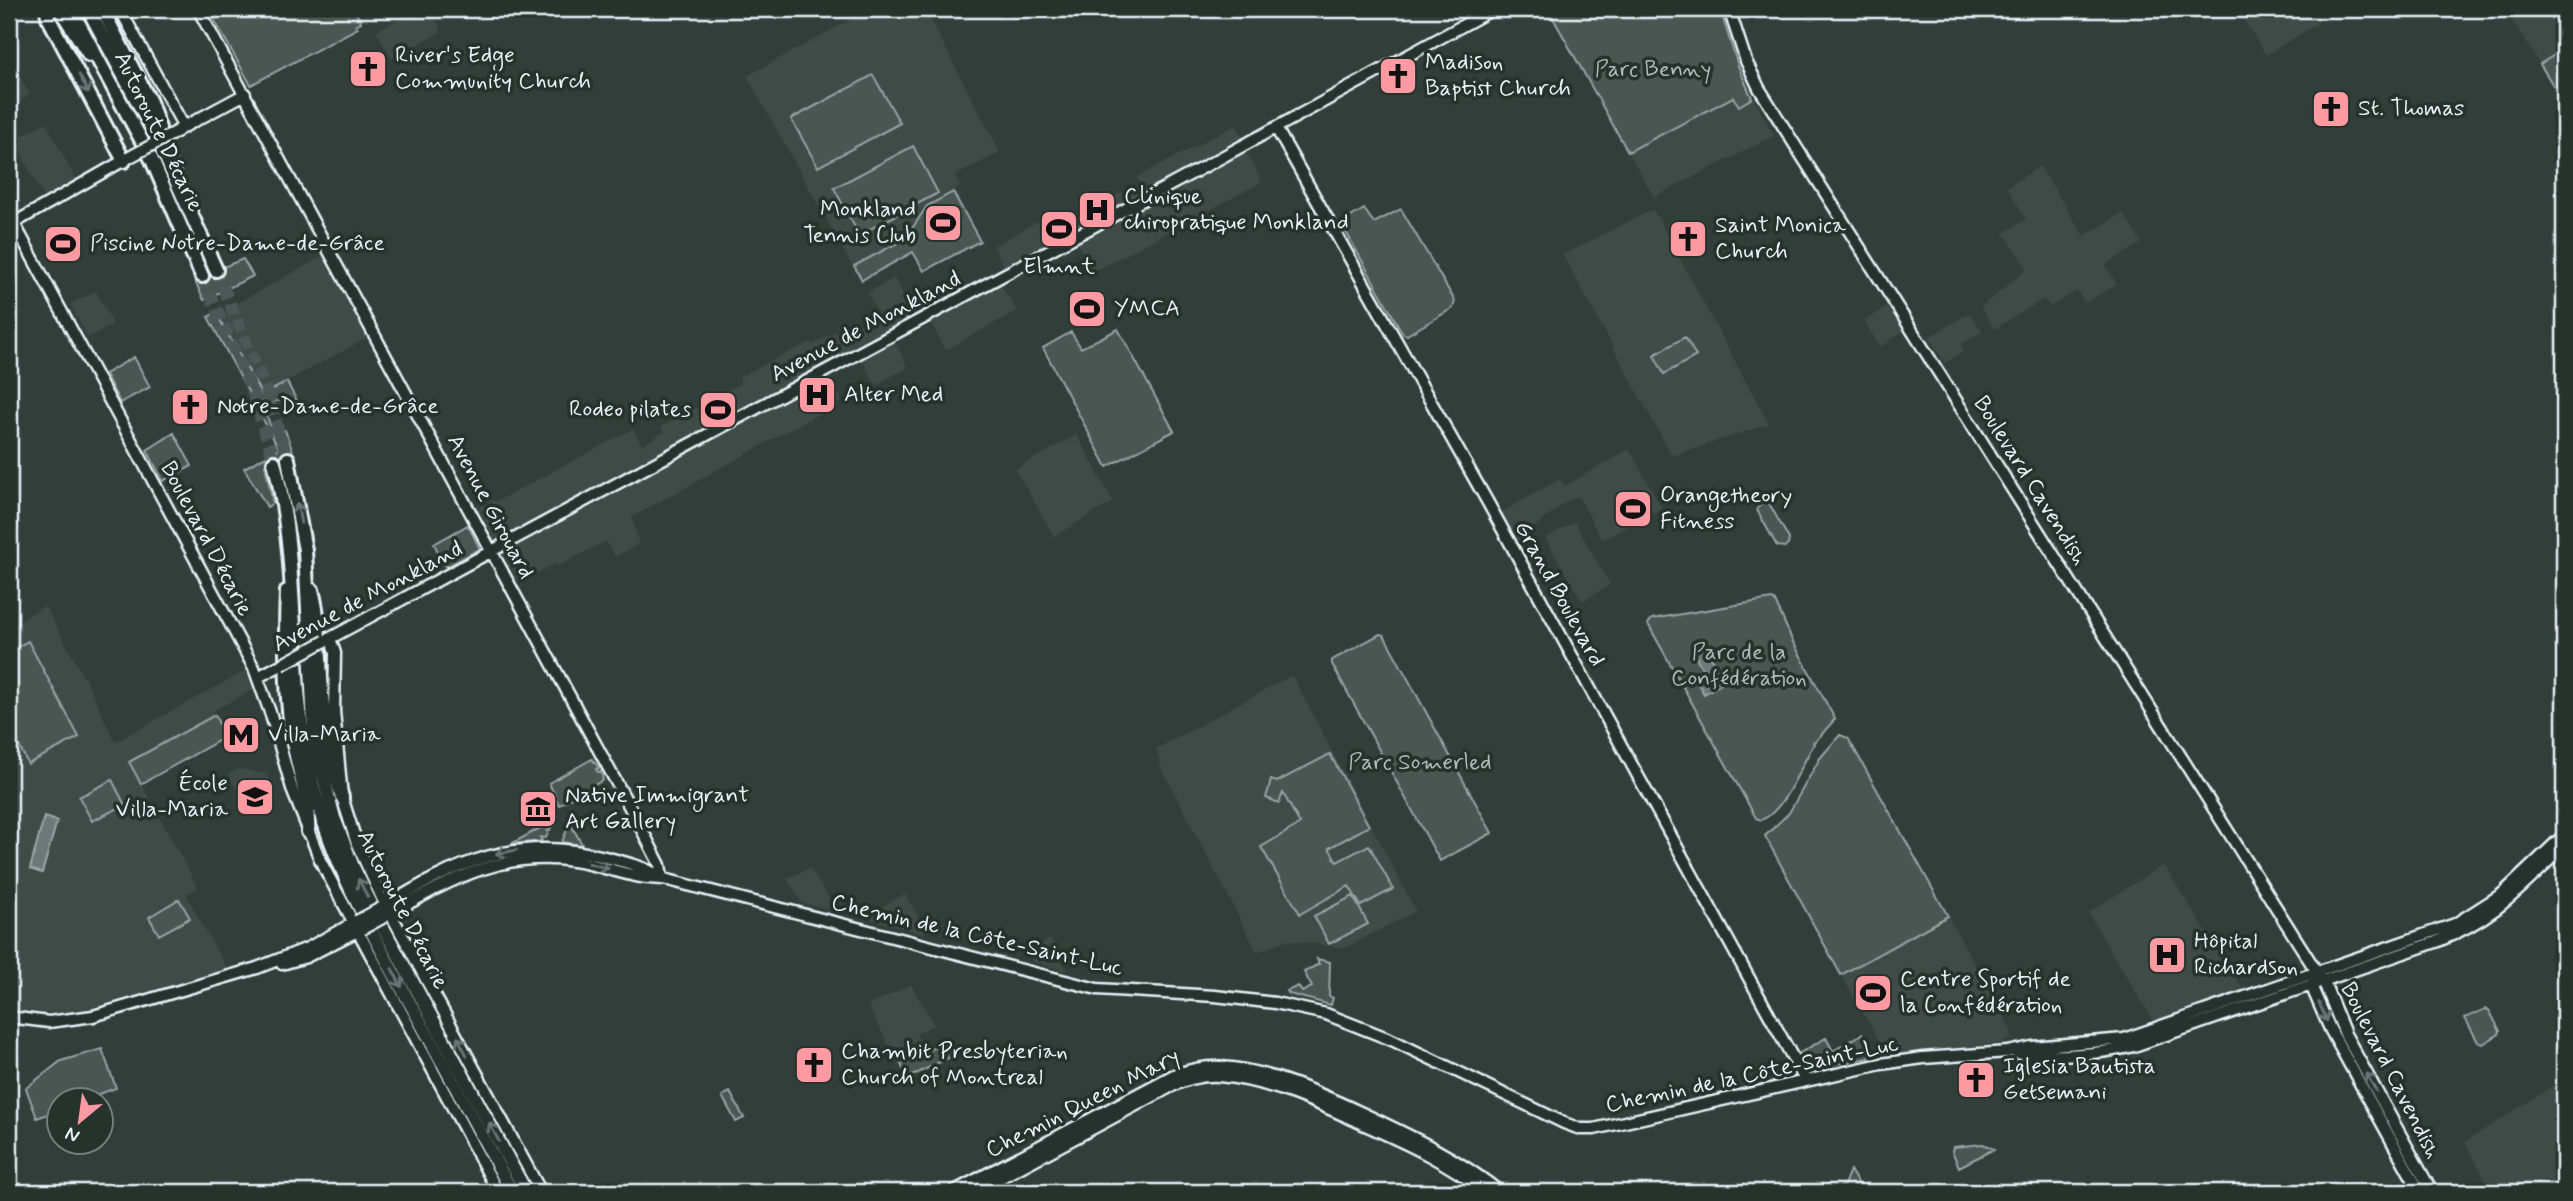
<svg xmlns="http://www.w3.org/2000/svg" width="2573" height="1201" font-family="Mynerve,sans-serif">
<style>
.built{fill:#3f4b46}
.green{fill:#495651;stroke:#98a4a4;stroke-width:2}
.water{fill:#6d7978;stroke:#9ea9ab;stroke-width:2}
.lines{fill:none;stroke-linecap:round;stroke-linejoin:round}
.highway-tunnel{stroke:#4d5956;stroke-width:12;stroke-dasharray:12 6;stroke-linecap:butt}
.secondary-casing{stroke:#e8f1f8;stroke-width:15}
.highway-casing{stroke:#e8f1f8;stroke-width:18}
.secondary{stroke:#26332d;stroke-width:10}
.highway{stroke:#26332d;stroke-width:12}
.secondary-bridge-casing{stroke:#e8f1f8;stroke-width:15;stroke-linecap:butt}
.secondary-bridge{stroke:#26332d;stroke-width:10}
.oneway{stroke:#6a7674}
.labels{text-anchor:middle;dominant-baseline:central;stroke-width:7;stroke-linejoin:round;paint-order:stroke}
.poi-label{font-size:23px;fill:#e8f1f8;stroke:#26332d;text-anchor:start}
.park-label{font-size:23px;fill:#b0bbbe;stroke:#26332d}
.street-label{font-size:23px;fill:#e8f1f8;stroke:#26332d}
</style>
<rect width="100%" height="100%" fill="#323e39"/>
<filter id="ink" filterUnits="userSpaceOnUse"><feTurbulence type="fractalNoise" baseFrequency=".0143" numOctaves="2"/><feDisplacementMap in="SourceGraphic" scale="14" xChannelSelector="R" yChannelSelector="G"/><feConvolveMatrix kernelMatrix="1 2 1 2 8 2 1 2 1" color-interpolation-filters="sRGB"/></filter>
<g filter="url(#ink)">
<path class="built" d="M417 9H430L442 31 392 59 376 31Z
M881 9H925L1000 152 955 176 960 187 926 205 903 239 852 266 747 76 864 12 866 16Z
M2237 9H2311L2320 22 2266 55Z
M2505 9H2564V49L2540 64Z
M9 56 30 95 9 107Z
M1749 89 1774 136 1654 197 1628 152Z
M46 122 76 180 44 198 14 140Z
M1236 125 1242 136 1243 145 1262 182 1093 272 1074 237 1047 243 1016 260 1012 270 1007 272 993 246 1038 221 1042 230 1073 213 1076 216 1140 183 1137 177Z
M2040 166 2084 236 2123 213 2142 243 2105 265 2117 284 2085 303 2077 291 2050 307 2044 299 1994 329 1981 307 2027 269 2004 233 2026 219 2007 187Z
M1653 209 1769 424 1672 456 1563 255Z
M323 256 367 338 262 395 217 314Z
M894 278 918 321 891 335 908 367 876 385 858 353 827 370 842 401 632 517 639 544 615 557 606 541 557 567 555 564 519 582 478 508 491 501H497L633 429 642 445 664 432 661 427 741 383 739 377 810 342 812 345 844 327 847 331 878 314 867 293Z
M997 279 1017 311 945 350 927 316Z
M96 291 113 324 88 338 70 304Z
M1887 307 1903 331 1880 347 1864 321Z
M1969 313 1983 331 1961 344 1964 351 1945 363 1929 337Z
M1077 435 1113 502 1054 536 1015 469Z
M1629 449 1662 508 1602 540 1578 496 1564 503 1513 545 1497 515 1560 479 1565 486Z
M1575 522 1610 585 1582 601 1545 538Z
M45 606 91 690 115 742 245 671 254 689 213 711 215 715 130 763 198 888 186 895 227 969 90 1008 54 1013 9 1009V626Z
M1292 675 1416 911 1345 948 1286 940 1257 952 1161 767 1156 749Z
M239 769 266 774 272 783 263 810 251 817 228 774Z
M2161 866 2165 867 2248 997 2157 1027 2088 913Z
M810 868 832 903 830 909 802 903 787 878Z
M905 894 926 930 925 934 870 919 872 912Z
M1948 916 2011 1030V1038L2004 1043 1891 1054 1886 1052 1841 975Z
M1050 939H1051L1067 971 1033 962 1027 952Z
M911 984 934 1025 916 1034 925 1051 899 1065 868 1006Z
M2564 1079V1185L2551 1192H2492L2465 1142Z"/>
<path class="green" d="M208 9H354L361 22 356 25 358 28 251 85Z
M1548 9H1720L1738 66 1752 98 1739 106 1733 97 1628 152Z
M2564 49V103L2540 64Z
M873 75 900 123 818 167 791 119Z
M913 146 938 193 859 235 834 188Z
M953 192 980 241 924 271 913 252 862 280 854 266 905 239 927 206Z
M1364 209 1374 223 1401 209 1455 301 1453 308 1407 335 1403 334 1341 223Z
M243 259 253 276 204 300 194 279Z
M216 313 262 395 287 382 300 407C288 400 278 396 267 408L263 402 258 404 262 411 266 412 270 425 277 430H285L293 452 287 457 265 465 273 503 267 507 244 468 279 449 208 317Z
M1118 329 1174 431 1107 467 1043 348 1071 332 1081 348Z
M1685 337 1696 356 1664 374 1654 355Z
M134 357 150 387 120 403 105 374Z
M174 433 192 466 163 481 147 450Z
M1765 502 1769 503 1789 539 1788 545 1785 547 1777 546 1757 510 1761 503Z
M468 525 480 549 446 567 434 544Z
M1772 599 1775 601 1792 640 1835 719 1816 741 1813 742 1814 744C1801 765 1784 812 1761 820L1756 818 1648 624 1652 619Z
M1380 634 1384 635 1492 833 1440 861 1332 664V660Z
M28 641 79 737 28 764 9 726V651Z
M215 715 225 737 141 784 129 762Z
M1840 735 1848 738 1948 916 1841 975 1765 836 1789 813 1820 758Z
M1330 754 1369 826 1329 848 1337 862 1369 845 1393 889 1361 906 1349 886 1300 914 1261 847 1300 824 1283 793 1279 803 1266 798 1271 780 1277 782Z
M592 759 599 768 596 769 598 772 601 771 603 780 559 805 549 783Z
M112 780 125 805 92 821 79 797Z
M553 821 550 830 547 831 548 833 546 838 540 837 542 841 511 844Z
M571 825 582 844V845L562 842 568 827Z
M1353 896 1368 924 1329 944 1314 916Z
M179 899 190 918 159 935 149 917Z
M1317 959 1330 962 1329 996 1333 998 1331 1005 1289 994 1287 991 1298 986 1302 992 1312 987 1304 972 1319 964Z
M2485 1009 2489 1010 2500 1031 2499 1034 2483 1044 2478 1042 2465 1018Z
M1862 1034 1872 1053 1869 1058 1812 1068 1807 1066 1800 1053 1826 1038 1833 1051Z
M946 1041 954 1055 908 1078 901 1065Z
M102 1049 116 1088 86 1099 60 1100 59 1110 37 1118 26 1088 61 1061Z
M730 1092 744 1118 736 1122 722 1096Z
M1983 1144 1994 1149 1959 1167 1952 1151 1953 1147Z
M1850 1170 1863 1192H1831L1844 1185Z"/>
<path class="water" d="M1703 643 1725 682 1704 694 1697 682 1707 677 1692 650Z
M44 817 57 821 42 873 30 869Z"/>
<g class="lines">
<path class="highway-tunnel" d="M216 270 265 387 288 459
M202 276 251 388 274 462"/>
<g class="secondary-casing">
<path id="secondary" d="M120 9 184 127
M198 9 641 828 660 865 662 878
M1729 9 1746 61 1759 88 2325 985 2345 1034 2432 1192
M1276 128 1487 501 1805 1080
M178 130 245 94
M9 214 254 668 271 715 293 792 321 862 498 1192
M14 223 128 158
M325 641 1213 162 1493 9
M325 641 332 644 335 653 334 711 342 797 357 844 381 896 541 1192
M258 677 281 665
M382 908C456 862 516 834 605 857 624 862 643 866 660 877
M386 916C447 882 499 850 573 861 596 864 618 873 641 877 650 879 659 878 668 880L1097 989 1215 996 1275 1003 1326 1014 1392 1040 1564 1123 1580 1129H1594L1881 1064 1923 1058 2008 1052 2032 1047 2124 1039 2455 924 2502 894 2564 835
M282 964 306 957 361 929
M2313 979V990L2330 1029 2420 1192
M9 1017 49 1022 93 1016 257 968 308 948 357 921
M2016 1053C2047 1058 2102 1054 2134 1046L2436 942C2497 917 2518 890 2564 847
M953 1192 1174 1075C1189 1070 1204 1066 1221 1067 1269 1070 1319 1093 1362 1113 1411 1136 1458 1158 1500 1192
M974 1192 1172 1086C1187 1079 1202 1075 1219 1076 1269 1080 1320 1104 1365 1125 1408 1144 1449 1163 1486 1192"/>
</g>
<g class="highway-casing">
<path id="highway" d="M47 9 48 17 124 161
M60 9 89 55
M71 9 152 160 202 276
M88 9 158 140 216 270
M102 9 150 102 159 128
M288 459 305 550 314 727 320 764 334 818 353 867 378 918 526 1192
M274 462C301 565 287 670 310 773 328 854 367 924 406 996 442 1061 477 1127 512 1192
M312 590C320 619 319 649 321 678 323 719 328 758 342 797
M287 591C285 640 285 688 292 736 297 768 310 800 308 832"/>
</g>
<use href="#secondary" class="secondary"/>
<use href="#highway" class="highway"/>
<g class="secondary-bridge-casing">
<path id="secondary-bridge" d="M128 158 178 131
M281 665 325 641
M357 921 381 908
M362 929 386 916"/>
</g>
<use href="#secondary-bridge" class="secondary-bridge"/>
</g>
<defs><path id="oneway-shaft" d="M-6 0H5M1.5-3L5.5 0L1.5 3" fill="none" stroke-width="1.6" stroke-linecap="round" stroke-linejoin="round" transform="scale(1.75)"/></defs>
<g class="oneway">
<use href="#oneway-shaft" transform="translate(84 84) rotate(62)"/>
<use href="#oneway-shaft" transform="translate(299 513) rotate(-100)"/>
<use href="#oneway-shaft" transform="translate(506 852) rotate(170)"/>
<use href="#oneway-shaft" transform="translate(599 866) rotate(15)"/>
<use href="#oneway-shaft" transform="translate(363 888) rotate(-117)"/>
<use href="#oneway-shaft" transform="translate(397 978) rotate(62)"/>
<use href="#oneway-shaft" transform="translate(2323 1012) rotate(66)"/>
<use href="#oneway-shaft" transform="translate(462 1046) rotate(-118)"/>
<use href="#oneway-shaft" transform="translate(2371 1082) rotate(-119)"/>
<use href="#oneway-shaft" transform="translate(494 1132) rotate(-118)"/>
</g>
</g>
<defs>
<g id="church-square" transform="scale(2.0125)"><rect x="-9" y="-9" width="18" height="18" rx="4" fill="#ff9aa2" stroke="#26332d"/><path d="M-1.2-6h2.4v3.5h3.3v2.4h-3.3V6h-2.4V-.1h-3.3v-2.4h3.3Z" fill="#111"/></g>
<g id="hospital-square" transform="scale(2.0125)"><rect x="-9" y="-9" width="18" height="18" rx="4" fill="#ff9aa2" stroke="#26332d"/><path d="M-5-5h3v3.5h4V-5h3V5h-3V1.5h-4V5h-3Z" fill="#111"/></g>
<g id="stadium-square" transform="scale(2.0125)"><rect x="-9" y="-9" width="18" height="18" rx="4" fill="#ff9aa2" stroke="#26332d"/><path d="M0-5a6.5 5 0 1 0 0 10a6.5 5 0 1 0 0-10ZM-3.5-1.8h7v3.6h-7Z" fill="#111"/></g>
<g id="metro-square" transform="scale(2.0125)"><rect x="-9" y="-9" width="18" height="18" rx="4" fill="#ff9aa2" stroke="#26332d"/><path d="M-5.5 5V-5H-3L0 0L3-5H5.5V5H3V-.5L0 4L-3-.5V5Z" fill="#111"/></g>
<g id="school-square" transform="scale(2.0125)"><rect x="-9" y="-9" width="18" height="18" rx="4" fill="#ff9aa2" stroke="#26332d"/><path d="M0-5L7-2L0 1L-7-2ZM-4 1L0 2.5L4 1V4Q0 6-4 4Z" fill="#111"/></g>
<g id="museum-square" transform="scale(2.0125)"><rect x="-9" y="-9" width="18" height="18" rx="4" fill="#ff9aa2" stroke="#26332d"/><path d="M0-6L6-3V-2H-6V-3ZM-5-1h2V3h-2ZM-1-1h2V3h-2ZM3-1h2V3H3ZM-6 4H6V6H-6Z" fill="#111"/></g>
</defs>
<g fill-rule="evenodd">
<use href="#church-square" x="368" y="69"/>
<use href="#church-square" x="1398" y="76"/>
<use href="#church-square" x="2331" y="109"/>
<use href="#hospital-square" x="1097" y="210"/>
<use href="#stadium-square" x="943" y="223"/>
<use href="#stadium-square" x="1059" y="229"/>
<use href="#church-square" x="1688" y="239"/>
<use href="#stadium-square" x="63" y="244"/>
<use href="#stadium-square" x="1087" y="309"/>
<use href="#hospital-square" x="817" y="395"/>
<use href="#church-square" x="190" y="407"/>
<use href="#stadium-square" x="718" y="410"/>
<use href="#stadium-square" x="1633" y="509"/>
<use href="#metro-square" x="241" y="735"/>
<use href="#school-square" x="255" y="797"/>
<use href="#museum-square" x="538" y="809"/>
<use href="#hospital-square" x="2167" y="955"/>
<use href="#stadium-square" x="1873" y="993"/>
<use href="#church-square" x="814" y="1065"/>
<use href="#church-square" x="1976" y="1080"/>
</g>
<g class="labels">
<g class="poi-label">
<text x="395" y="56">River's Edge<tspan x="395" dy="26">Community Church</tspan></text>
<text x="1425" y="63">Madison<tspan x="1425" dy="26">Baptist Church</tspan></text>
<text x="2358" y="109">St. Thomas</text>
<text x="1124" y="197">Clinique<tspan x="1124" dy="26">chiropratique Monkland</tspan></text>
<text x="916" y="210" text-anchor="end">Monkland<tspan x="916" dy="26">Tennis Club</tspan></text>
<text x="1715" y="226">Saint Monica<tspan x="1715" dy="26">Church</tspan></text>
<text x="90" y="244">Piscine Notre-Dame-de-Grâce</text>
<text x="1059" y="267" text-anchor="middle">Elmnt</text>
<text x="1114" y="309">YMCA</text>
<text x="844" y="395">Alter Med</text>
<text x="217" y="407">Notre-Dame-de-Grâce</text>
<text x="691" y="410" text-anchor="end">Rodeo pilates</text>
<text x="1660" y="496">Orangetheory<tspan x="1660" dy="26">Fitness</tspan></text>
<text x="268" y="735">Villa-Maria</text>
<text x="228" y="784" text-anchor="end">École<tspan x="228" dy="26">Villa-Maria</tspan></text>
<text x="565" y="796">Native Immigrant<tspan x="565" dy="26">Art Gallery</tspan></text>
<text x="2194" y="942">Hôpital<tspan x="2194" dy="26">Richardson</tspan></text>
<text x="1900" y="980">Centre Sportif de<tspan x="1900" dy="26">la Confédération</tspan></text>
<text x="841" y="1052">Chambit Presbyterian<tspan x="841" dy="26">Church of Montreal</tspan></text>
<text x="2003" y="1067">Iglesia Bautista<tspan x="2003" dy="26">Getsemani</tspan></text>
</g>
<g class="park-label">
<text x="1653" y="70">Parc Benny</text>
<text x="1739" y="653">Parc de la<tspan x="1739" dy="26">Confédération</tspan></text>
<text x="1420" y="763">Parc Somerled</text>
</g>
<g class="street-label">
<text transform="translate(158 132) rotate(64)">Autoroute Décarie</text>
<text transform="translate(866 327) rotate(-28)">Avenue de Monkland</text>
<text transform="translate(2030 481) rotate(58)">Boulevard Cavendish</text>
<text transform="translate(490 507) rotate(62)">Avenue Girouard</text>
<text transform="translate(206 539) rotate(62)">Boulevard Décarie</text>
<text transform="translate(1559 594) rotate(61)">Grand Boulevard</text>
<text transform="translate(368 597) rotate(-28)">Avenue de Monkland</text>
<text transform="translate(402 910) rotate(63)">Autoroute Décarie</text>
<text transform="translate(977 936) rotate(13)">Chemin de la Côte-Saint-Luc</text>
<text transform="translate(2390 1071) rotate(63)">Boulevard Cavendish</text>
<text transform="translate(1752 1075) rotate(-12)">Chemin de la Côte-Saint-Luc</text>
<text transform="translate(1083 1104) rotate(-27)">Chemin Queen Mary</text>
</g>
</g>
<rect width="2573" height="1201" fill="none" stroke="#26332d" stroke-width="35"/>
<rect x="18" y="18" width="2538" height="1166" fill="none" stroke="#e8f1f8" stroke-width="2.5" filter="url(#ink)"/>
<g transform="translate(80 1121) rotate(209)"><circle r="33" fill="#26332d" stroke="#747f7e" stroke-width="2"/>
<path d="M0-5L12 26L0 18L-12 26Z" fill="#ff9aa2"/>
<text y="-10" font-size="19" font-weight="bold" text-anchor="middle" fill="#e8f1f8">N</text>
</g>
</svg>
